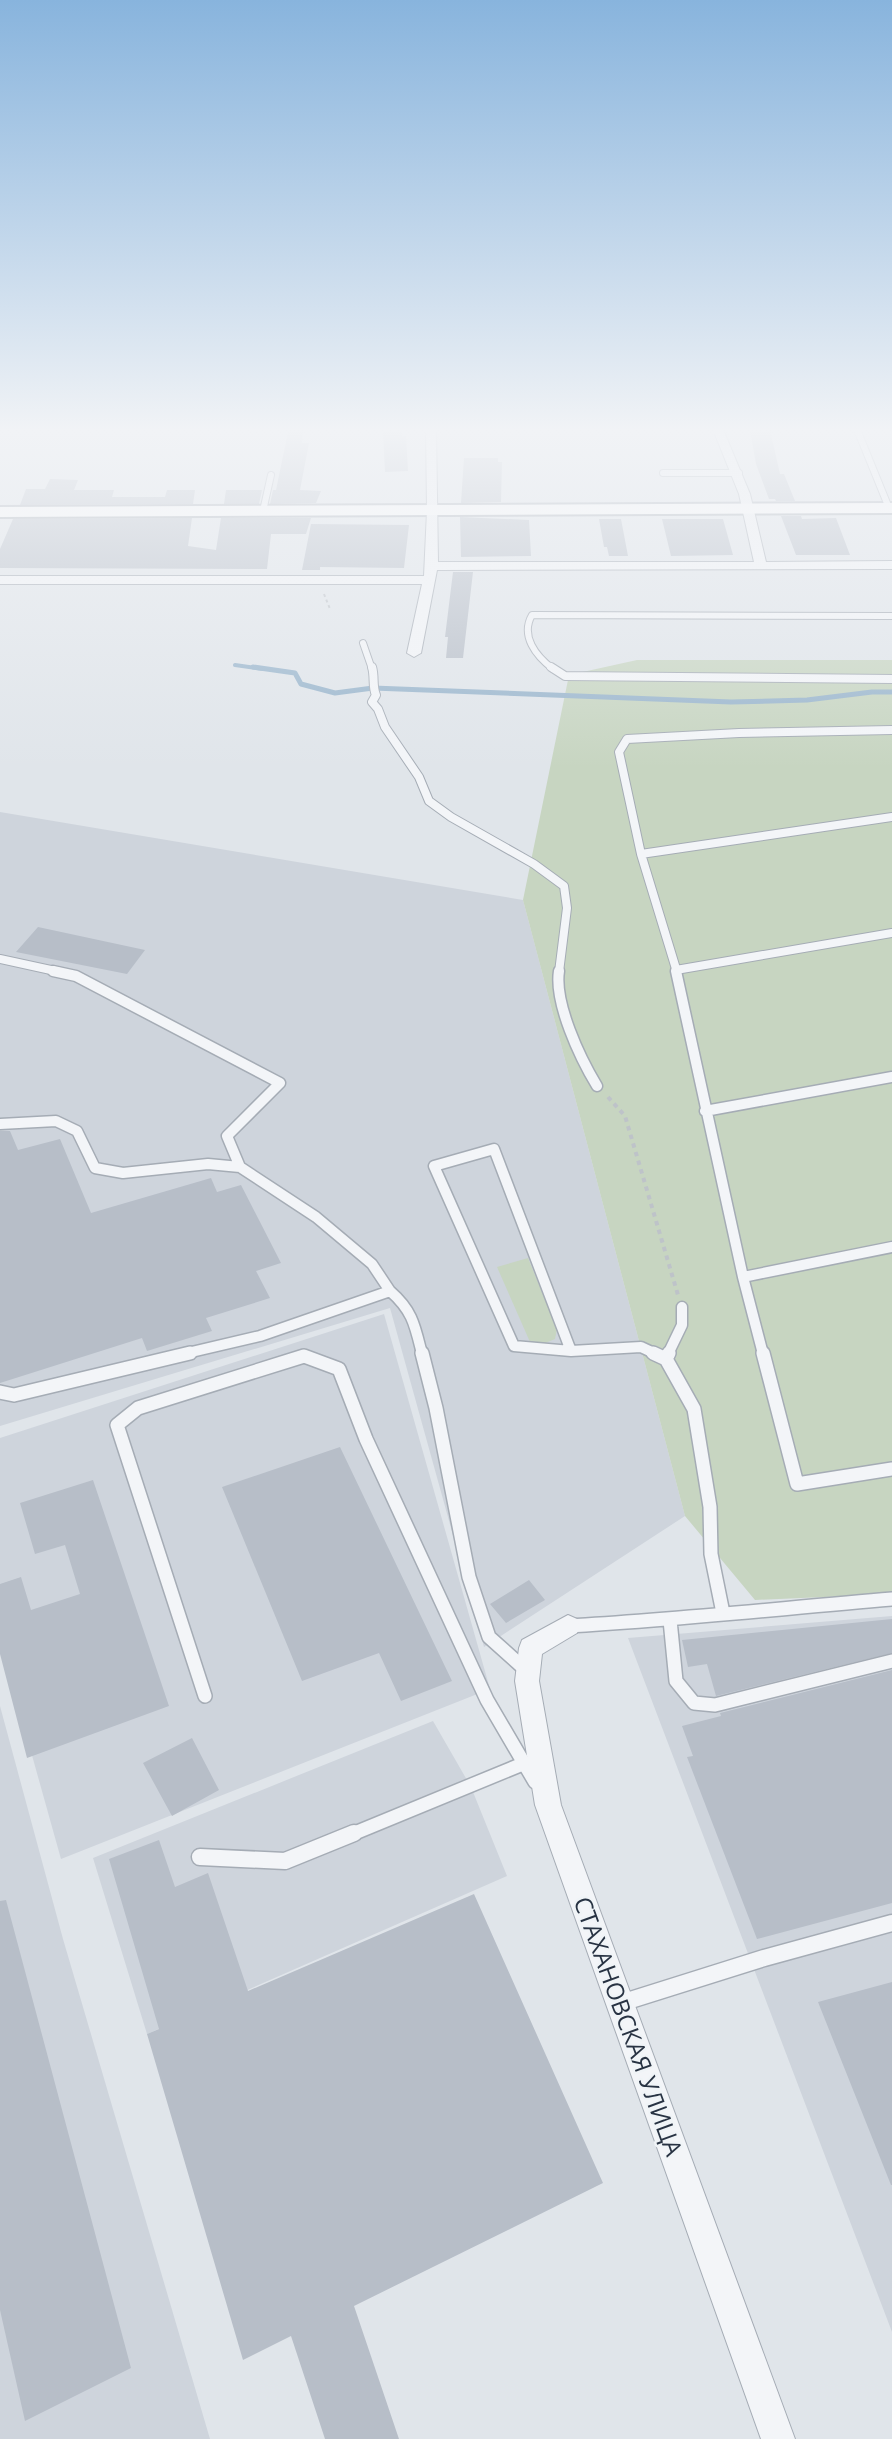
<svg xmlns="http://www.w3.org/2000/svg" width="892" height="2439" font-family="'Open Sans',sans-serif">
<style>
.built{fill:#ced4dc}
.green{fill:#c7d5c1}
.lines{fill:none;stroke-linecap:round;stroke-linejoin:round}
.stream-far1{stroke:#99b5cc;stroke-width:4}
.stream{stroke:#99b5cc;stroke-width:5}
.building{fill:#b7bec8}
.lane-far4-casing{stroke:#a5acb5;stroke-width:8}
.lane-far3-casing{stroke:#a5acb5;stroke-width:10}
.lane-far2-casing{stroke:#a5acb5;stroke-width:13}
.lane-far1-casing{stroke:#a5acb5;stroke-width:16}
.lane-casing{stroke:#a5acb5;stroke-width:19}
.street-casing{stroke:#a5acb5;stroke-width:2}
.secondary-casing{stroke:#a5acb5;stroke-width:4}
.path-far1{stroke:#bec3c9;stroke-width:2;stroke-dasharray:3 3;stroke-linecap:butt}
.path{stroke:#bec3c9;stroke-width:4;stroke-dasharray:4.5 4.5;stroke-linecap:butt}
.lane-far4{stroke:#f3f5f8;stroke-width:6}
.lane-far3{stroke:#f3f5f8;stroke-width:8}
.lane-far2{stroke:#f3f5f8;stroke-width:10}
.lane-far1{stroke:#f3f5f8;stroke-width:13}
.lane{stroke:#f3f5f8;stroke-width:16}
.street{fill:#f3f5f8;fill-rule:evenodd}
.secondary{fill:#fff;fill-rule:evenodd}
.labels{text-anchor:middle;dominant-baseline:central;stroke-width:5;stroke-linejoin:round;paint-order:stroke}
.near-street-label{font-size:24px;fill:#283343;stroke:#f0f4f7}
</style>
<rect width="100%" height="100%" fill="#e0e5ea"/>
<path class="built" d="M0 812 523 900 685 1516 484 1647 390 1308 0 1426Z
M384 1314 490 1689 61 1859 0 1641V1438Z
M892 1616V2332L628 1638Z
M0 1706 63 1939 210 2439H0Z
M433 1721 471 1787 507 1876 147 2034 93 1858Z"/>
<path class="green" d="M637 660H892V1594L755 1600 685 1516 523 900 569 675Z
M528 1258 557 1329 555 1339 543 1344 530 1342 497 1267Z"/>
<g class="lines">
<path class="stream-far1" d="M235 665 264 669"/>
<path class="stream" d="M253 667 295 673 301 684 335 693 373 688 731 702 807 700 872 692H892"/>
</g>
<path class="building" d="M289 427H303L302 443H309L300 490 321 491 316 503 270 504 273 490H276Z
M750 430H770L780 474H784L795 501H776L775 499H769L756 464Z
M383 432H402V436H406L408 471 385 472Z
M464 458H498V462H502L501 502 461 503Z
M50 479 78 480 74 490H114L112 497H165L167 490H195L193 504 20 505 26 489H45Z
M226 490H262L259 504H224Z
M781 516H801L802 519 836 518 850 555H796Z
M460 517 529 520 531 556 461 557Z
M192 518 188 546 216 550 221 518H311L306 534H271L267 569 0 568V549L13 519Z
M599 519H621L628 556H609L607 547H604Z
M662 519H723L733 555 671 556Z
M311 524 409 525 404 568 320 567V570H302Z
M453 572H473L463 658H446L448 637H445Z
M38 927 145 950 127 974 16 952Z
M0 1131H10L18 1150 60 1139 91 1213 211 1178 217 1192 241 1185 281 1263 256 1271 270 1298 206 1318 212 1331 147 1351 142 1338 0 1383Z
M340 1447 452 1681 401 1701 379 1653 302 1681 222 1487Z
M93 1480 169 1706 27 1758 0 1654V1584L21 1577 31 1610 80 1594 65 1545 35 1554 20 1503Z
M529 1580 545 1600 506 1623 490 1604Z
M892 1619V1653L716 1696 707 1664 688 1667 682 1640Z
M892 1670V1903L757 1939 687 1757 693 1756 682 1726 721 1716 720 1713Z
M192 1738 219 1790 172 1816 143 1763Z
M159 1840 175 1887 208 1873 248 1991 474 1894 603 2183 354 2306 399 2439H325L291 2336 243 2360 147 2034 159 2029 109 1859Z
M6 1900 131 2368 25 2421 0 2310V1901Z
M892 1982V2185H891L818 2002Z"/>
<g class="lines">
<g class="lane-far4-casing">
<path id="lane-far4" d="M856 427 889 508
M663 473H739
M263 511 271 475
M363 643 372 669
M553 669C536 656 520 636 532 615L892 616"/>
</g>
<g class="lane-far3-casing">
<path id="lane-far3" d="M372 667C375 677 372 686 376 695L372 702 378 709 385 727 419 777 429 801 451 817 534 864 564 886 567 908 559 972
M551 667 565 676 892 679
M641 854 892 817
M0 959 60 972
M676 970 892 933
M677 972 641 854 619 752 627 739 739 733 892 730"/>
</g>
<g class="lane-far2-casing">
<path id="lane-far2" d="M53 971 76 976 280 1083 227 1136 240 1167
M559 971C554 1003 580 1058 597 1086
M676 971 743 1277 763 1354
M705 1111 892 1077
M0 1124 56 1121 77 1131 95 1168 123 1173 208 1164 240 1167 316 1217 372 1264 390 1291
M494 1149 571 1351 514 1346 434 1166Z
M743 1277 892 1247
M571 1351 641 1347 656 1354
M183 1354 260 1336 390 1291C413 1311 415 1326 422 1354
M668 1354 682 1325V1307"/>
</g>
<g class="lane-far1-casing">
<path id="lane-far1" d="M422 1353 436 1408 469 1577 489 1637 528 1672
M653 1353 666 1359
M669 1353 666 1359 694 1409 710 1507 711 1554 723 1613
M763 1353 797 1484 892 1469
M0 1392 14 1395 190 1353
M670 1620 676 1681 694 1703 715 1705 892 1661
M568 1626C676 1620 784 1608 892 1599
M205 1696 117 1425 138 1408 304 1356 339 1369 366 1439 487 1700 535 1782
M350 1835 525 1763"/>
</g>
<g class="lane-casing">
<path id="lane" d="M200 1857 285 1861 354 1833
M621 2003 764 1958 892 1923"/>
</g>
<g class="street-casing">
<path id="street" d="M426 427H436L438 562H754L739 494 712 427H722L750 494 766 562 892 561V569L437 570 421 653 414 657 407 653 422 584H0V576H424L427 511Z
M568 1615 577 1619 580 1626 577 1633 542 1654 539 1681 561 1805 795 2439H761L535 1805 515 1681 519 1648 522 1640Z"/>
</g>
<g class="secondary-casing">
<path id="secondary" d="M892 503V513L0 517V507Z"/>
</g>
<path class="path-far1" d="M324 594 330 609"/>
<path class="path" d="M608 1097 625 1116 678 1295"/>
<use href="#lane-far4" class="lane-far4"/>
<use href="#lane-far3" class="lane-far3"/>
<use href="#lane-far2" class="lane-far2"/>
<use href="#lane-far1" class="lane-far1"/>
<use href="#lane" class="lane"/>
<use href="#street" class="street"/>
<use href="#secondary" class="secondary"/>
</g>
<linearGradient id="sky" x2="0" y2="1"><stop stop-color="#88b4dd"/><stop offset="0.56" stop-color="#f1f3f6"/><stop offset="1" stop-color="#f1f3f6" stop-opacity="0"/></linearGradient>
<rect width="892" height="768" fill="url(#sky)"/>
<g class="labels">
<g class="near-street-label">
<text transform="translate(629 2026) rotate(70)">СТАХАНОВСКАЯ УЛИЦА</text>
</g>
</g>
</svg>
